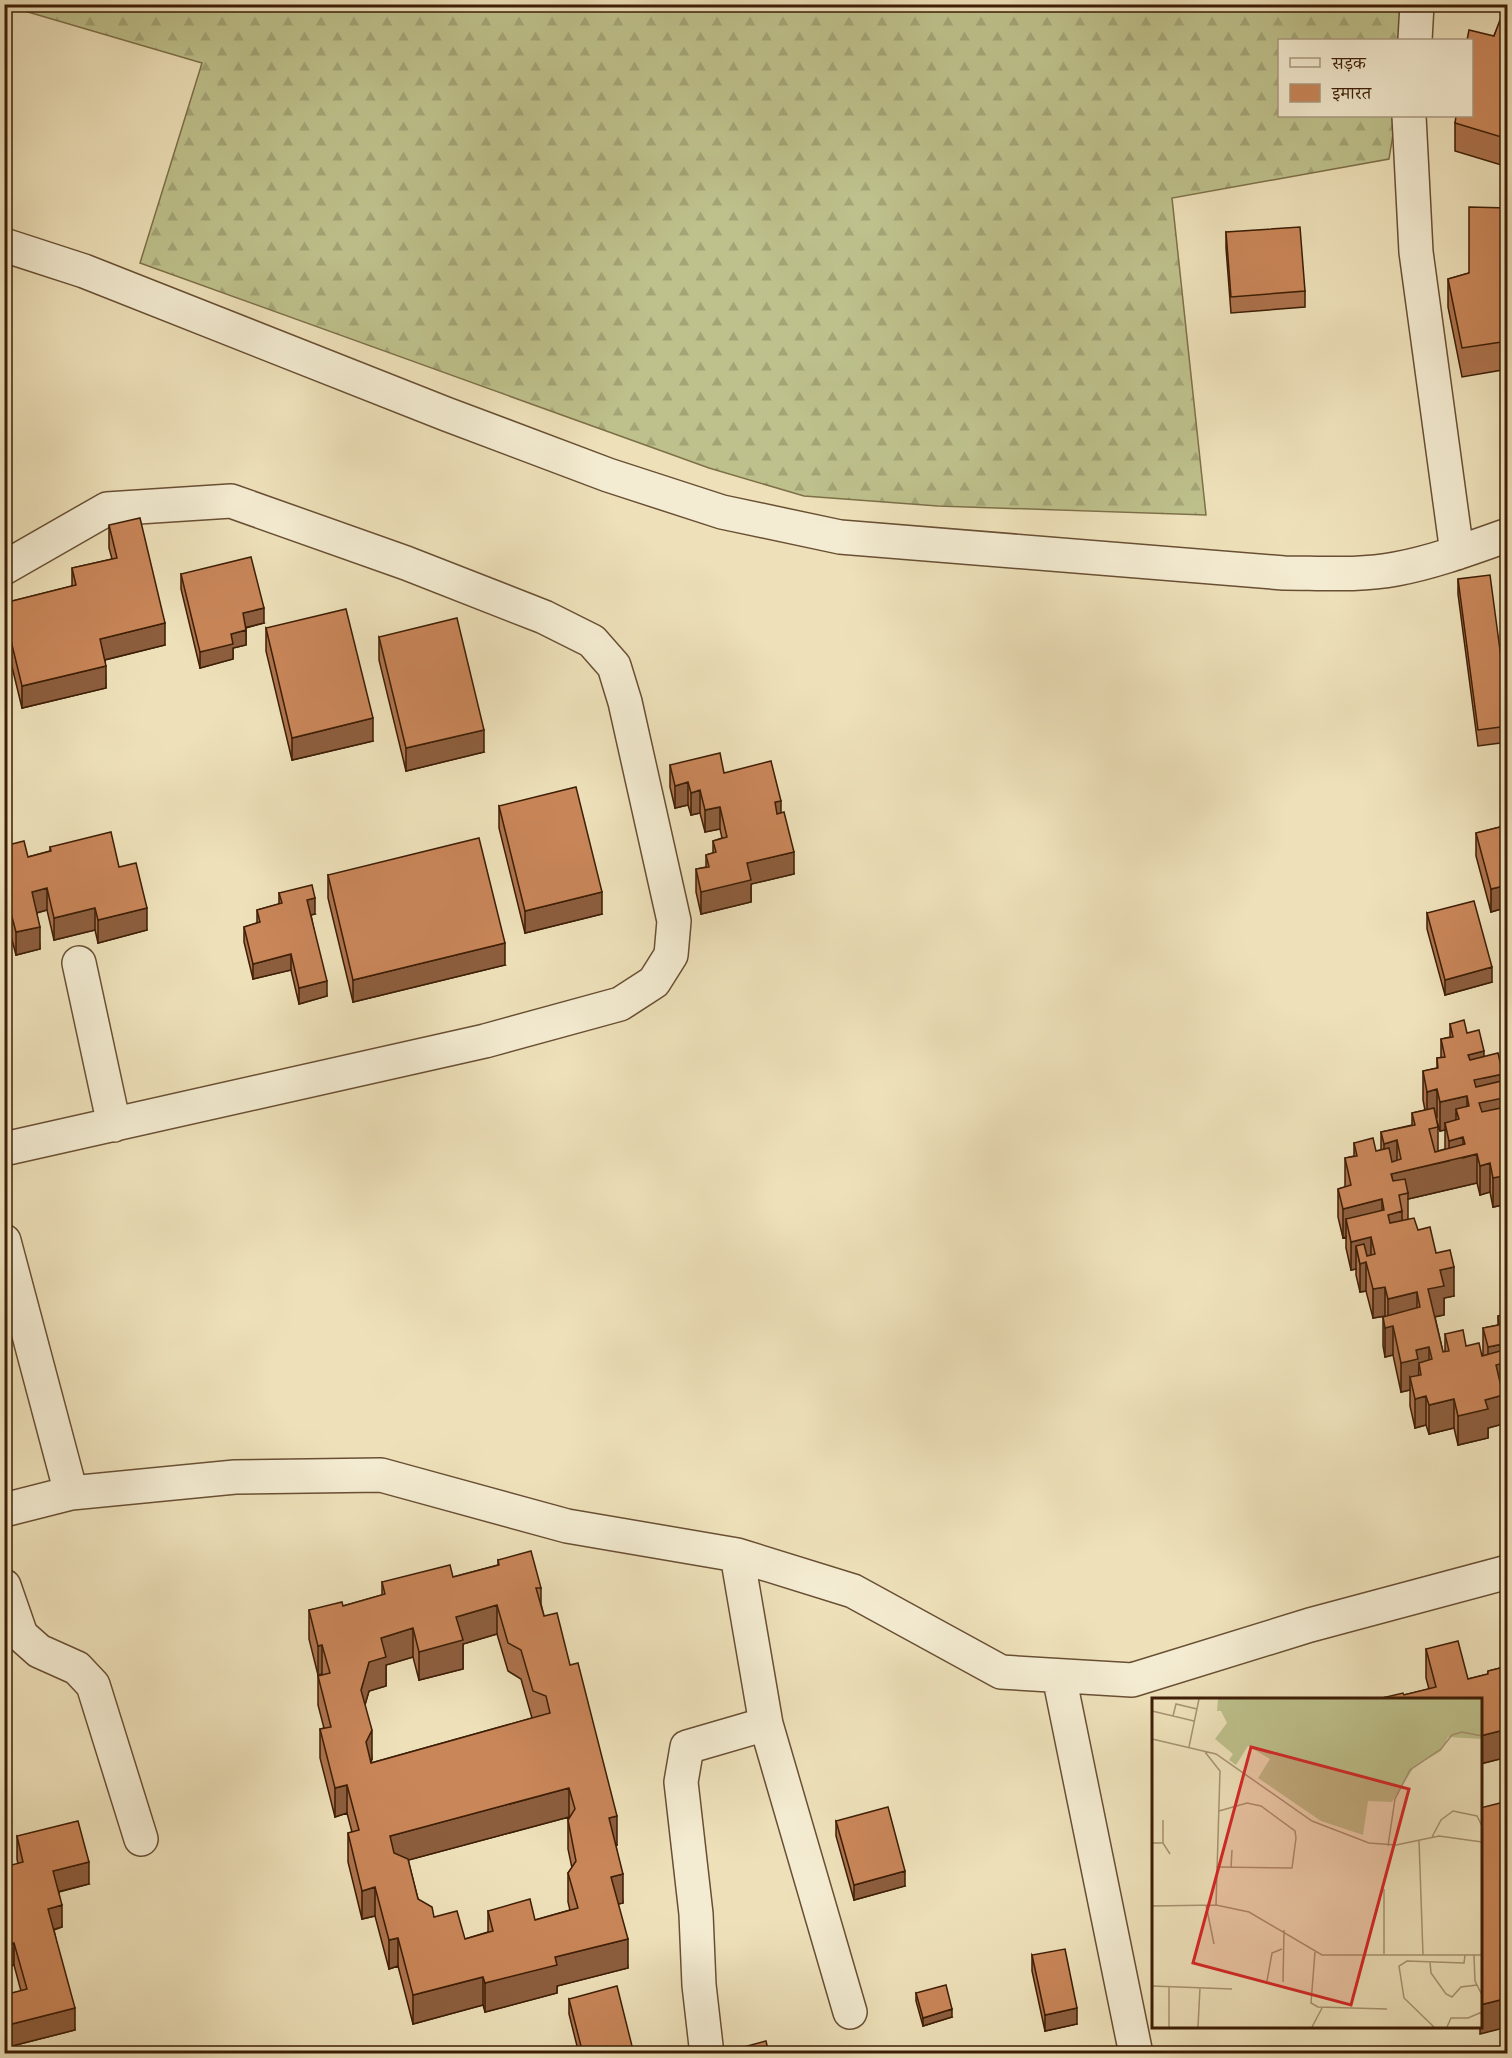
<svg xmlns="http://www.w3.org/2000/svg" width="1512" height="2058" font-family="'IM FELL Great Primer','Noto Serif Devanagari',serif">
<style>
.forest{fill:url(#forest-firs);stroke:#7e7049;stroke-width:1.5}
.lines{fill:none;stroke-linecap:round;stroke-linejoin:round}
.minor-casing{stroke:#694f33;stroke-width:36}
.minor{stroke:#f4ecd2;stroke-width:33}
.wall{fill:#ad734d;stroke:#3d1e06;stroke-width:1.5;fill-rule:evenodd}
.shaded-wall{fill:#8d5e3e;stroke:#3d1e06;stroke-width:1.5}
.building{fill:#c98659;stroke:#3d1e06;stroke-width:1.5;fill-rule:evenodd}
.inset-road{fill:none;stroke:#a79372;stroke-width:1.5}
.view{fill:#d62828;fill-opacity:0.15;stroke:#d62828;stroke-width:3}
.inset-edge{fill:none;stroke:#3d1e06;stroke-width:3}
</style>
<defs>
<pattern id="forest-firs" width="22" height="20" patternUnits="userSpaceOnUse" patternTransform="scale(1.5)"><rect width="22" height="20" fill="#bec18c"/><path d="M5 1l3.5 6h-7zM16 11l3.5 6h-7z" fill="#a4a577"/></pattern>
</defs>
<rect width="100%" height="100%" fill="#eee1ba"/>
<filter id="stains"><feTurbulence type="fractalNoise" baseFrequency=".00333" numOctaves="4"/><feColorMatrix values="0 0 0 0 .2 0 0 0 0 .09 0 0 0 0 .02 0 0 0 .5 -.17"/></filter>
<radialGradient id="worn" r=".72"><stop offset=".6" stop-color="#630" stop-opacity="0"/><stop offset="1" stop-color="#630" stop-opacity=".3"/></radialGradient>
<path class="forest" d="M4 5H1413L1407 40H1280V116H1396L1389 159 1172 198 1206 515 938 506 804 496 709 468 140 263 202 63Z"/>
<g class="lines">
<g class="minor-casing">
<path id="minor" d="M1415 40 1417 4
M1409 116 1416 252 1457 553
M4 245 84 271 446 414 608 475 722 512 840 537 1284 573C1320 573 1360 576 1396 569 1434 562 1471 548 1508 535
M4 568 107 509 231 501 406 563 544 617 592 641 614 666 625 702 674 921 671 955 654 982 620 1004 485 1041 4 1149
M79 963 114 1125
M4 1241 71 1493
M4 1510 71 1493 235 1477 381 1475 567 1526 737 1555 853 1591 1001 1672 1132 1680 1310 1625 1508 1572
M737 1555 766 1724 850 2012
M4 1586 21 1635 39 1651 77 1668 93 1685 141 1839
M1059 1676 1136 2054
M706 2046 699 1985 696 1914 681 1782 687 1747 766 1724"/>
</g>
<use href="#minor" class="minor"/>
</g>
<path class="wall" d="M1508 4V167L1455 151V123Z
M1508 208V369L1462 377 1448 307V279L1469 273Z
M1226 232 1305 291V307L1231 313 1226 248Z
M109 525 165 645 105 660 106 688 22 708 4 634V603L72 586V568L112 559 109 548Z
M181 574 264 623 246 628V645L233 648V659L200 668 181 589Z
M1458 579 1508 710V742L1478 746 1458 594Z
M266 628 373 741 292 760 266 651Z
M379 637 484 752 406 771 379 660Z
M670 765 724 773 781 813 794 874 751 884V902L701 914 696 892V869L706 867V855L713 853V841L722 838 720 829 705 832 700 813 691 815 688 805 675 808 670 787Z
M499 806 602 914 525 933 499 828Z
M1508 825V907L1491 912 1476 856V833Z
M4 846 28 857 50 851V847L119 867 147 930 98 943 95 930 54 940 47 910 37 913 40 949 16 955 8 925Z
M328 875 505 965 353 1002 328 898Z
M279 893 315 914 311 915 327 996 299 1004 291 970 253 979 244 942V927L257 923V910L279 904Z
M1427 913 1492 982 1445 995 1427 929Z
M1450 1024 1467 1033 1484 1057 1503 1081 1508 1088V1204L1493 1207 1490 1192 1480 1195 1477 1183 1408 1199V1219L1436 1253 1454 1296 1444 1298V1315L1435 1317 1443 1352H1445V1334L1483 1355V1328L1498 1325V1316L1505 1314V1292L1508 1291V1391L1502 1392 1503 1424 1488 1428V1438L1458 1445 1454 1428 1429 1434 1426 1425 1415 1428 1410 1406V1390L1401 1392 1393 1355 1385 1357 1383 1346V1317L1385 1316 1373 1318 1366 1291 1360 1292 1356 1275V1269L1351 1270 1346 1248V1237L1343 1238 1338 1217V1189L1345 1187V1158L1354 1156V1143L1376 1151 1381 1150V1132L1412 1125V1113L1425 1110 1423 1100V1071L1437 1068V1058H1441V1039L1450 1037ZM1436 1118 1440 1131 1445 1130V1149L1438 1151V1127Z
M498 1560 541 1588V1604L544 1616 617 1845H616L623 1903 618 1904 628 1968 557 1986V1993L485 2012 483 2005 413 2024 398 1966 389 1969 375 1916 362 1919 348 1862V1833L352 1832 347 1813 335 1817 320 1758V1729L324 1728 318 1705V1676L322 1675V1674L318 1675 309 1639V1610L343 1606 382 1595V1582L453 1577 498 1565ZM497 1634 508 1671 521 1679 532 1718 371 1763V1762L372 1759 365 1704 369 1691 386 1686V1665L413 1657 419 1680 463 1669V1644ZM569 1817 568 1820V1849L572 1868 568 1873V1902L570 1910 535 1920 488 1911V1932L465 1939 434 1917 418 1899 408 1860Z
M1426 1649 1468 1679 1488 1674V1671L1508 1666V1757L1480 1764V1700H1382V1698L1404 1695 1429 1689 1426 1678Z
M836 1821 905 1886 854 1900 836 1836Z
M17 1836 89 1884 59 1892 62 1927 54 1930 75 2030 4 2048V1995L21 1991 14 1965 4 1968 18 1864 17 1859Z
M1032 1955 1077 2024 1045 2031 1032 1971Z
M916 1993 952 2017 923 2026 916 2001Z
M569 1999 633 2054H579L569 2014Z"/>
<path class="shaded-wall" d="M264 608V623L243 628V613Z
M165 623V645L100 661V639Z
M246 630V645L233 648V659L200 668V652L231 634Z
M106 666V688L22 708V686Z
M373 718V741L292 760V738Z
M484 730V752L406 771V748Z
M688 782V805L675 808V786Z
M700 790V813L691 815V793Z
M781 801V823L775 825V802Z
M720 807V829L705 832V810Z
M794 852V874L751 884V902L701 914V892L747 863Z
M1508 885V907L1491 912V889Z
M47 888V910L32 914V892Z
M602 892V914L525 933V911Z
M315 898V914L307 916V900Z
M8 902V925L4 926V903Z
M95 908V930L54 940V918Z
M147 908V930L98 943V920Z
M40 927V949L16 955V932Z
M505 943V965L353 1002V980Z
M291 954V970L253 979V964Z
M1492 967V982L1445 995V980Z
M327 981V996L299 1004V988Z
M1484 1051V1078L1503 1074V1098L1508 1097V1126L1479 1132 1468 1055Z
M1437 1089V1118L1427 1120V1092Z
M1467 1096V1125L1459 1119 1456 1109V1127L1445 1123V1130L1440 1131V1102Z
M1463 1137V1158L1477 1154V1183L1408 1199V1193L1399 1195V1201L1391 1174 1449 1161V1141Z
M1397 1140V1169L1384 1172V1144Z
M1508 1159V1204L1493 1207V1178Z
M1490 1163V1192L1480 1195V1166Z
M1382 1199V1228L1346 1219V1237L1343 1238V1209Z
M1402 1211V1240L1388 1244V1215Z
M1371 1237V1266L1366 1262V1291L1360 1292V1264L1356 1246V1269L1351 1270V1242Z
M1454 1267V1296L1444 1298V1315L1428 1318V1289L1440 1270Z
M1385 1287V1316L1373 1318V1289Z
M1417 1292V1321L1393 1326V1355L1385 1357V1328L1388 1327V1299Z
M1503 1344V1364L1508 1362V1391L1496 1394 1488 1376V1347Z
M1429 1347V1376L1419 1363 1418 1388 1410 1377V1390L1401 1392V1363L1416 1350Z
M1503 1395V1424L1488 1428V1438L1458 1445V1416L1485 1400Z
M1426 1396V1425L1415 1428V1399Z
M1454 1399V1428L1429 1434V1405Z
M497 1605V1634L463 1644V1669L419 1680V1652L456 1617Z
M413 1628V1657L386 1665V1686L369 1691 361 1719V1690L369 1662 381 1638Z
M322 1645V1674L318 1675V1646Z
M1508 1729V1757L1480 1764V1736Z
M372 1730V1759L366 1771V1742Z
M347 1785V1813L335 1817V1788Z
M569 1788V1817L390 1865V1836Z
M617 1816V1845L609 1847V1818Z
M89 1862V1884L53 1893V1871Z
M905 1871V1886L854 1900V1885Z
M623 1874V1903L611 1906V1877Z
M375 1887V1916L362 1919V1891Z
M62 1905V1927L48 1931V1909Z
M398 1938V1966L389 1969V1940Z
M628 1939V1968L557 1986V1993L485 2012V1983L555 1957Z
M14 1943V1965L4 1968V1946Z
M483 1977V2005L413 2024V1995Z
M1508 1998V2027L1480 2034V2005Z
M75 2008V2030L4 2048V2026Z
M1077 2008V2024L1045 2031V2015Z
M952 2009V2017L923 2026V2018Z
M633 2050V2054H621Z"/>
<path class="building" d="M1506 4H1508V139L1455 123 1456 116H1472V40H1467L1469 30 1494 36Z
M1469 207 1508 208V341L1462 348 1448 279 1469 273Z
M1300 227 1305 291 1231 297 1226 232Z
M140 518 165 623 100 639 106 666 22 686 4 612V603L76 585 72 568 117 558 109 525Z
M251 557 264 608 243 613 246 630 231 634 233 644 200 652 181 574Z
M1490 575 1508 710V726L1478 730 1458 579Z
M346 609 373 718 292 738 266 628Z
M457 618 484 730 406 748 379 637Z
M720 753 724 773 771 761 781 801 775 802 777 814 784 812 794 852 747 863 751 880 701 892 696 869 709 867 706 855 716 852 713 841 727 837 720 807 705 810 700 790 691 793 688 782 675 786 670 765Z
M576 787 602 892 525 911 499 806Z
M1508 825V885L1491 889 1476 833Z
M111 832 119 867 136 863 147 908 98 920 95 908 54 918 47 888 32 892 40 927 16 932 8 902 4 903V846L24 841 28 857 51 851 50 847Z
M479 838 505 943 353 980 328 875Z
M312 885 315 898 307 900 327 981 299 988 291 954 253 964 244 927 260 922 257 910 282 903 279 893Z
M1474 901 1492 967 1445 980 1427 913Z
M1464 1020 1467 1033 1479 1030 1484 1051 1468 1055 1470 1060 1498 1053 1503 1074 1474 1080 1476 1087 1506 1080 1508 1088V1097L1479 1103 1482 1112 1501 1108 1503 1117 1508 1116V1129L1506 1130 1508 1135V1175L1493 1178 1490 1163 1480 1166 1477 1154 1391 1174 1393 1181 1405 1179 1408 1193 1399 1195 1402 1211 1388 1215 1390 1223 1414 1218 1418 1230 1430 1227 1436 1253 1450 1250 1454 1267 1440 1270 1444 1286 1428 1289 1443 1352 1449 1351 1445 1334 1463 1330 1466 1346 1479 1343 1482 1356 1504 1350 1503 1344 1488 1347 1483 1328 1499 1325 1498 1316 1508 1314V1362L1496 1365 1503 1395 1485 1400 1488 1409 1458 1416 1454 1399 1429 1405 1426 1396 1415 1399 1410 1377 1421 1375 1419 1363 1432 1359 1429 1347 1416 1350 1418 1359 1401 1363 1393 1326 1385 1328 1383 1317 1420 1307 1417 1292 1388 1299 1385 1287 1373 1289 1366 1262 1360 1264 1356 1246 1364 1244 1367 1256 1375 1254 1371 1237 1351 1242 1346 1219 1384 1210 1382 1199 1343 1209 1338 1189 1351 1185 1345 1158 1357 1156 1354 1143 1373 1138 1376 1151 1389 1148 1392 1162 1401 1159 1397 1140 1384 1144 1381 1132 1415 1125 1412 1113 1434 1108 1438 1127 1429 1129 1435 1152 1465 1144 1463 1137 1449 1141 1445 1123 1459 1119 1456 1109 1469 1106 1467 1096 1440 1102 1437 1089 1427 1092 1423 1071 1438 1068 1437 1058 1445 1057 1441 1039 1453 1037 1450 1024Z
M1508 1291V1303L1505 1292Z
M531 1551 541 1588H536L544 1616 557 1613 570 1665 578 1663 617 1816 609 1818 623 1874 611 1877 628 1939 555 1957 557 1965 485 1983 483 1977 413 1995 398 1938 389 1940 375 1887 362 1891 348 1833 359 1830 347 1785 335 1788 320 1729 331 1727 318 1676 330 1673 322 1645 318 1646 309 1610 342 1602 343 1606 385 1594 382 1582 450 1565 453 1577 499 1565 498 1560ZM497 1605 508 1643 521 1650 533 1691 546 1696 550 1713 371 1763 366 1742 372 1730 361 1690 369 1662 386 1657 381 1638 413 1628 419 1652 463 1640 456 1617ZM569 1788 575 1809 568 1820 576 1861 568 1873 578 1908 535 1920 530 1899 488 1911 493 1931 465 1939 457 1911 434 1917 432 1907 418 1899 408 1859 394 1853 390 1836Z
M1458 1641 1468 1679 1488 1674V1671L1508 1666V1729L1480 1736V1700H1383L1382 1698 1403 1693 1404 1695 1436 1687 1426 1649Z
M1508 1801V1998L1480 2005V1808Z
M888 1807 905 1871 854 1885 836 1821Z
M78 1821 89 1862 53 1871 62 1905 48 1909 75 2008 4 2026V1995L27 1989 14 1943 4 1946V1867L23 1862 17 1836Z
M1065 1949 1077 2008 1045 2015 1032 1955Z
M946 1985 952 2009 923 2018 916 1993Z
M617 1986 633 2050 621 2054H583L569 1999Z
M766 2041 769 2054H726L725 2052Z"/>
<g transform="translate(1152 1698)">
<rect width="330" height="330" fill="#eee1ba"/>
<path d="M66 1H330V41L296 39 289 53 262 69 240 104 216 103 211 137 169 123 106 80 118 61 96 48 84 67 77 62 81 56 63 41 75 25 69 13H65Z" fill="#bec18c"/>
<path class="inset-road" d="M0 13 42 23M21 18 24 6 45 11M0 41 64 56 160 123 217 145 244 147 287 138 330 144M37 49 47 1M53 54 68 73 64 207M280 139 289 122 301 113 325 118 330 128M267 142 271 257M0 145H11L18 156M11 145V122M236 148 243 101 258 72 289 51 300 37 310 34 330 38M64 169 140 170 144 140 143 133 109 108 95 105 67 113M79 170 80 152M54 207 62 246M0 208 64 207 97 214 170 257H330M163 254 159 305 166 309 235 311M232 256V191M322 257 323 283 330 297M278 264 279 275 294 296 300 299 309 289 325 287M115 283 120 255 130 251M131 284 132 232M0 288 80 291M17 329V288M46 329 48 290M160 329 170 310M282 329 252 300 247 268 255 263 312 265 313 257M295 329 299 320H316L330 314"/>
<path class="view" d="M99 49 257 91 199 307 41 265Z"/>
<rect width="330" height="330" class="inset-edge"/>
</g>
<rect width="1512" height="2058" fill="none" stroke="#eee1ba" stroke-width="24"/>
<rect x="6" y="6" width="1500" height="2046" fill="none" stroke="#3d1e06" stroke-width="3"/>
<rect x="12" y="12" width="1488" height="2034" fill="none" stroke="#3d1e06" stroke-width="1.5"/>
<rect x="1278" y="39" width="195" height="78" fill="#f4ecd2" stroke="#ab9a80" stroke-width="1.5"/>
<rect x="1290" y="58" width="30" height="9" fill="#f4ecd2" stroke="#ab9a80" stroke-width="1.5"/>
<text x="1332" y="69" font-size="18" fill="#3d1e06">सड़क</text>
<rect x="1290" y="84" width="30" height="18" fill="#c98659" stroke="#ab9a80" stroke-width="1.5"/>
<text x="1332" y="99" font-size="18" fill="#3d1e06">इमारत</text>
<rect width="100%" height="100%" filter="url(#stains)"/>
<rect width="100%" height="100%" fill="url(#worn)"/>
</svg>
